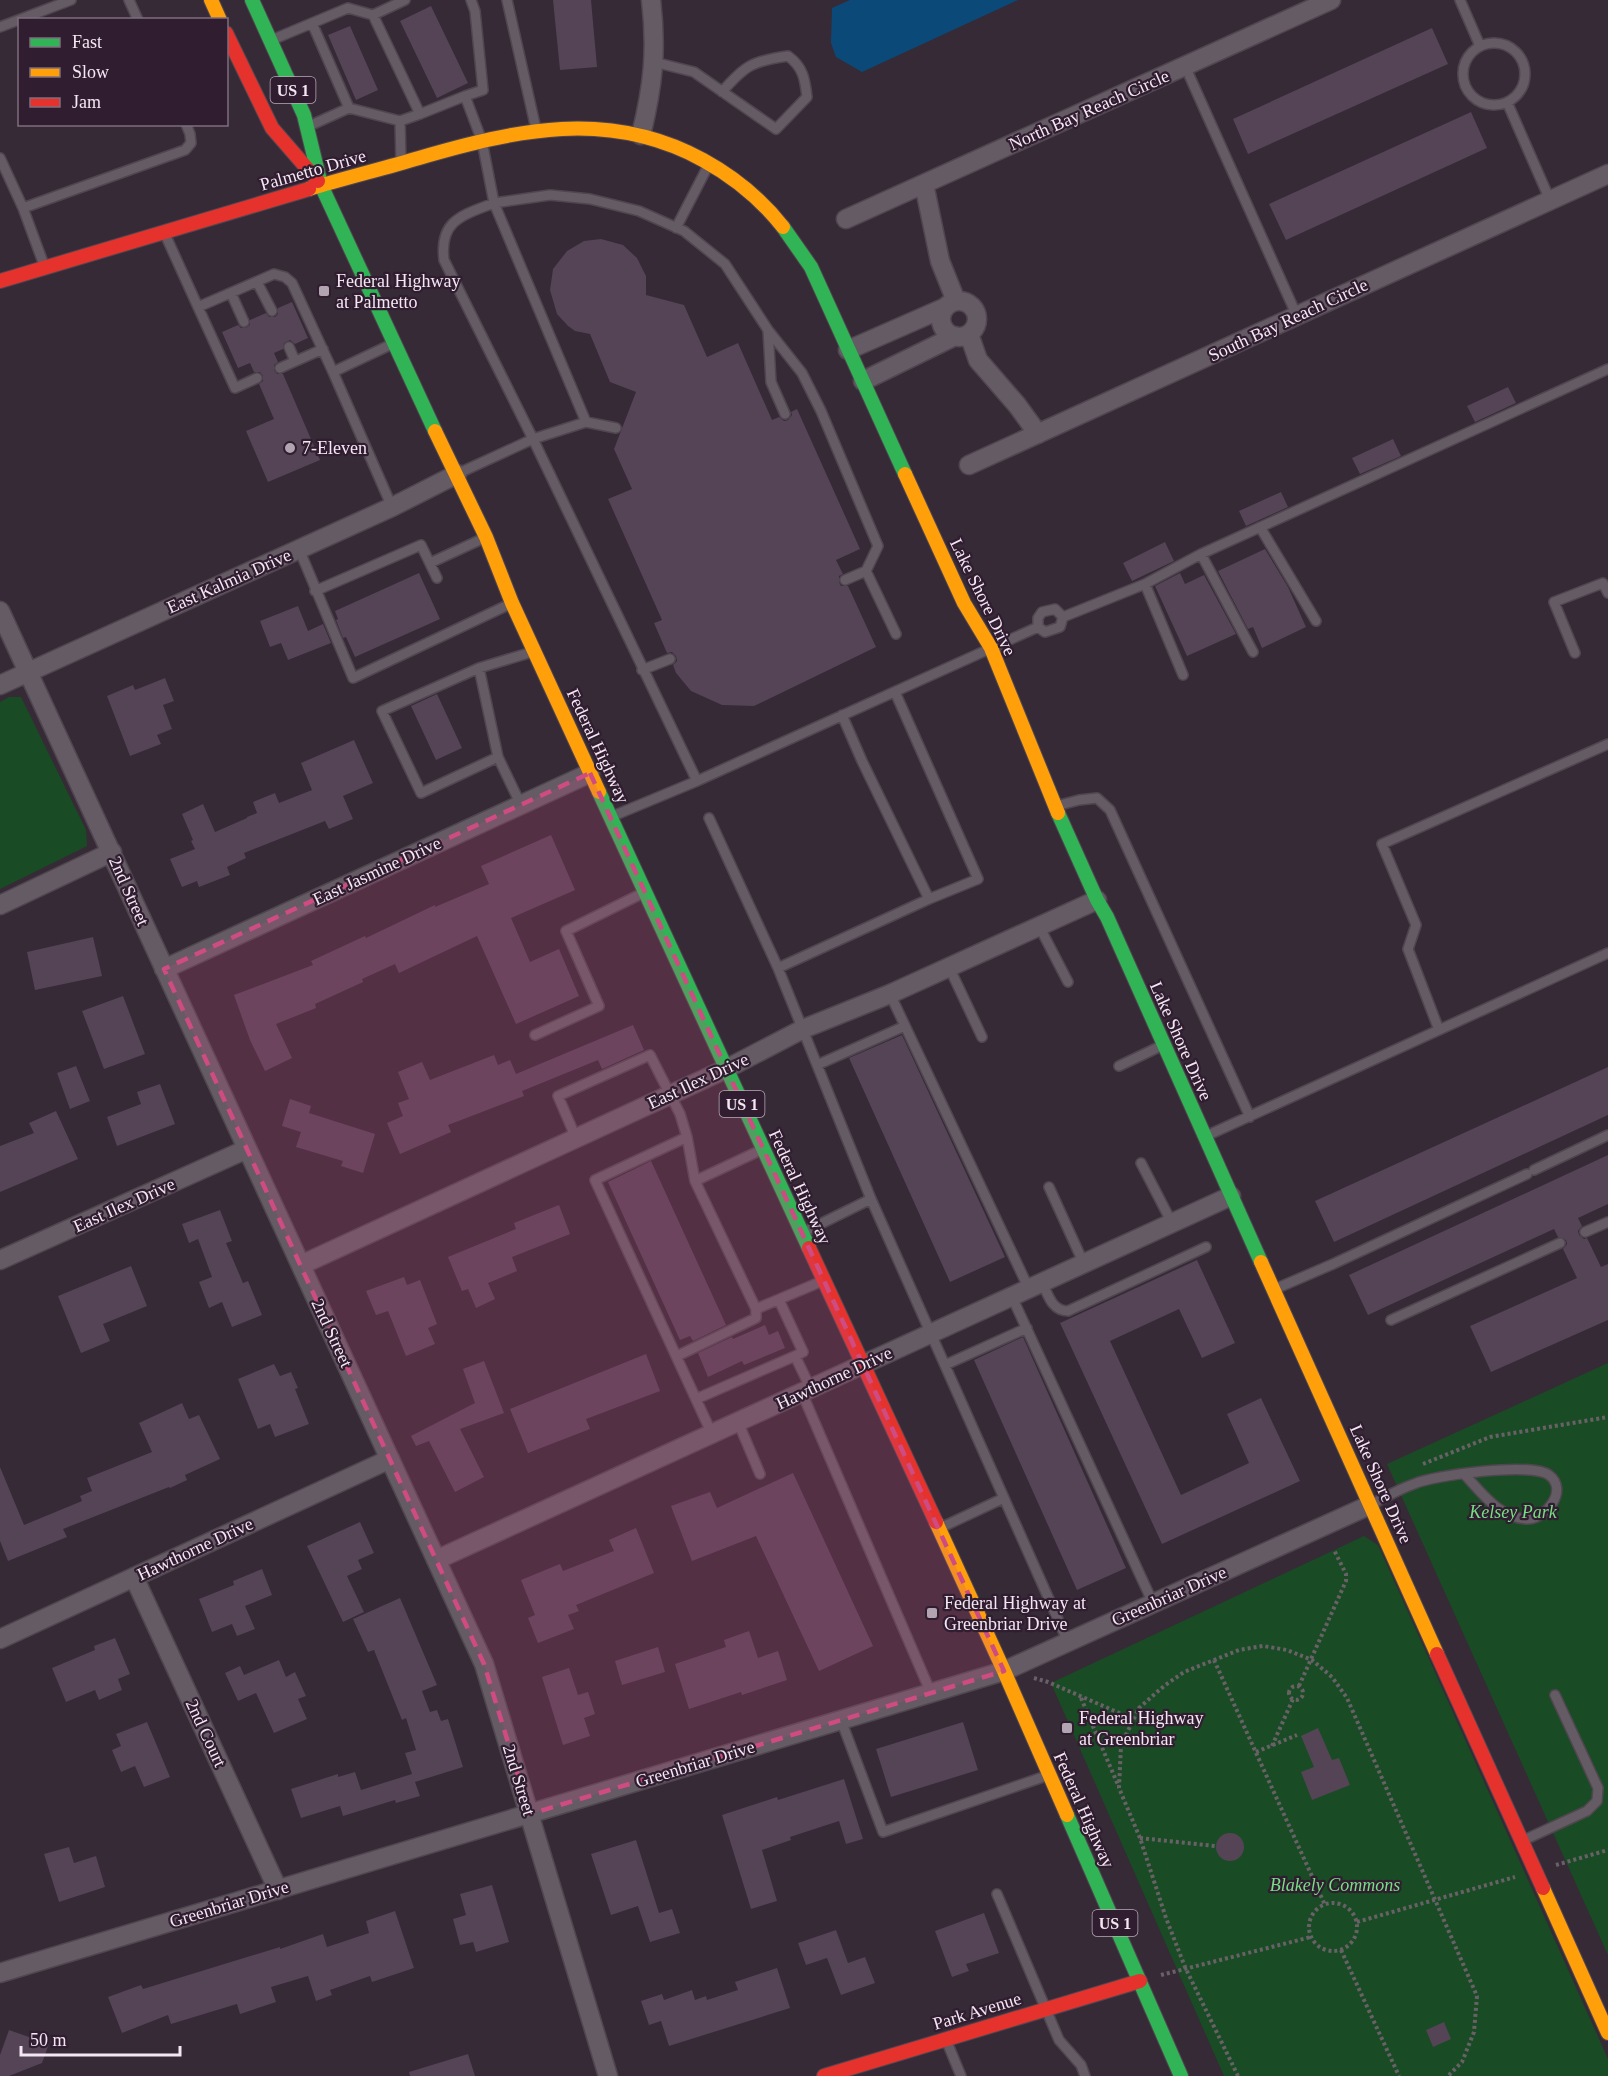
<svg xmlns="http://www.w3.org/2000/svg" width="1608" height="2076" font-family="Georgia,serif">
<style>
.green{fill:#194c24}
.water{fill:#0b4a78}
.building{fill:#554356}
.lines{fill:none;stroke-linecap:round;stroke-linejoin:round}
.lane-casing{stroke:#504650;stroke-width:12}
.street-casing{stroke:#504650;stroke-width:21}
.fast-casing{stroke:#504650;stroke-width:16}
.slow-casing{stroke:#504650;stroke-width:16}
.jam-casing{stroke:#504650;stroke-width:16}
.path{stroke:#696168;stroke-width:4;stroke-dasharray:3 3;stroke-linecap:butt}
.lane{stroke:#655b64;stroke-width:9}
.street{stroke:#655b64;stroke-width:18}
.fast{stroke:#30b455;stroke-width:14}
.slow{stroke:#ff9f0a;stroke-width:14}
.jam{stroke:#e5322d;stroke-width:14}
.marked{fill:#ce4c81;fill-opacity:0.2;stroke:#ce4c81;stroke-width:4.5;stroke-dasharray:12 8;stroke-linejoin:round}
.poi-dot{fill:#b2a5b1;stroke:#301d30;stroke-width:2}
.labels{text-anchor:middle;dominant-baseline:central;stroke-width:4.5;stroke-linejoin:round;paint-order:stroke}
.shield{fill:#301d30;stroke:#b9aab8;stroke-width:1.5}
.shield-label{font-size:16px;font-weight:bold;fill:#f4e7f3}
.street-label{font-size:18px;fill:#f4e7f3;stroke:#301d30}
.poi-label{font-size:18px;fill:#f4e7f3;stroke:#301d30;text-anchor:start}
.park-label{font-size:18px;font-style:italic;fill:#76df84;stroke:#301d30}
</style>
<rect width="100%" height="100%" fill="#362a36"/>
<path class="green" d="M9 697H21L86 830 87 846 0 889V702Z
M1608 1363V1955L1387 1464Z
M1364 1536 1378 1545 1608 2059V2076H1224L1051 1683Z"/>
<path class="water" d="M850 0H1018L862 72 836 57 831 43 832 8Z"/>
<path class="building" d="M553 0H591L597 67 560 70Z
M431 6 468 83 437 98 400 21Z
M350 26 378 90 356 100 328 35Z
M1432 28 1448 64 1248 154 1233 119Z
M1471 112 1487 148 1286 240 1269 204Z
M601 239 623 245 637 258 646 276V295L684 305 707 357 738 343 772 420 779 417 784 421 788 420 792 415 791 412 797 409 860 549 836 560 843 574 839 576V582L841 586H848L876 647 754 706 722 705 691 691 676 673 673 665 677 661 676 656 672 652 667 653 654 623 662 620 608 499 632 489 614 449 636 392 610 382 590 334 575 331 568 326 557 314 550 290 553 269 567 251 584 241Z
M292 302 308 338 295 344 290 340 284 343 283 349 274 353 278 362 274 365V370L277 374H283L320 460 268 482 246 431 274 419 259 384 263 381V376L260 372H254L250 363 238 368 222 332 238 325 241 328H246L250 325V320L266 313 269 317H275L278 314V308Z
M1508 387 1516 403 1475 422 1467 406Z
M1393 439 1401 456 1360 474 1352 458Z
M1281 492 1288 507 1246 526 1239 511Z
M1165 542 1174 561 1132 581 1123 563Z
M1265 549 1288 587 1306 627 1262 648 1253 627 1248 629 1218 571Z
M419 573 440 619 355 657 346 637 343 638 336 620 338 619 335 611Z
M1180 573 1185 584 1204 575 1236 634 1187 656 1155 586Z
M298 606 308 631 323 624 331 643 288 660 281 643 270 647 260 621Z
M165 678 174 701 163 705 172 729 157 735 161 744 130 756 107 696 133 685 135 690Z
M437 694 462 748 436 760 411 706Z
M354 740 373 783 343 796 353 819 329 829 325 821 244 853 246 858 227 867 230 875 199 887 197 881 182 887 170 859 195 849 191 841 193 840 182 814 203 804 215 832 247 818V817L257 813 253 802 275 793 279 803 312 790 301 763Z
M551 835 575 890 511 918 530 962 559 949 579 996 516 1024 477 936 399 973 395 964 362 979 363 982 315 1004 316 1008 276 1024 292 1058 265 1071 250 1040 234 995 313 965 311 961 365 936 366 938 435 905V907L489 884 481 866Z
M93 937 102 976 35 990 27 952Z
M123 996 145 1054 104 1069 82 1011Z
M633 1025 644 1050 602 1069 598 1060 522 1091 524 1096 448 1125 451 1132 400 1154 387 1123 403 1116 398 1103 409 1099 398 1072 422 1062 430 1080 494 1055 498 1065 510 1060 516 1074Z
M902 1035 1005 1257 950 1282 849 1058Z
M76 1066 90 1101 70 1109 57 1073Z
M1608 1067V1115L1334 1242 1315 1201Z
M160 1084 175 1124 117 1146 107 1117 141 1104 137 1092Z
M290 1099 311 1106 309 1113 375 1134 363 1173 341 1166 343 1161 296 1147 301 1132 282 1126Z
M56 1111 78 1159 0 1192V1146L34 1133 29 1123Z
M1608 1155V1204L1578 1218 1582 1226 1578 1231 1579 1235 1584 1239 1587 1238 1601 1267 1608 1264V1320L1491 1372 1470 1326 1577 1278 1563 1249 1567 1244 1566 1240 1558 1237 1554 1229 1368 1315 1349 1275Z
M651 1161 726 1325 693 1341 690 1336 680 1340 608 1182Z
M559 1205 570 1234 512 1257 517 1271 488 1283 495 1299 476 1308 468 1289 462 1291 448 1257 516 1229 514 1223Z
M220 1210 232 1241 226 1243 243 1283 248 1281 262 1315 232 1327 222 1302 209 1308 199 1282 212 1277 198 1239 189 1243 182 1224Z
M1197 1260 1235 1343 1202 1358 1179 1309 1110 1341 1181 1495 1249 1463 1227 1414 1261 1398 1300 1481 1162 1544 1060 1323Z
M131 1266 147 1306 103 1324 110 1341 81 1353 58 1296Z
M404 1277 407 1285 420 1280 437 1324 428 1328 435 1344 406 1356 388 1311 376 1315 366 1291Z
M765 1325 769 1335 778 1331 785 1348 744 1365 742 1361 708 1377 698 1353 732 1337 733 1339Z
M1023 1337 1126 1568 1077 1590 974 1360Z
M646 1354 660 1391 586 1419 590 1429 528 1453 510 1409Z
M484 1361 504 1413 460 1429 484 1477 455 1492 429 1441 416 1446 411 1436 475 1403 463 1369Z
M274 1364 280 1376 291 1372 298 1388 295 1389 309 1424 275 1437 270 1424 258 1429 238 1379Z
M182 1403 189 1419 199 1415 220 1459 185 1475 187 1480 170 1488 169 1487 63 1529 67 1537 8 1561 0 1541V1467L24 1525 82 1501 80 1496 92 1491 87 1478 152 1452 139 1423Z
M793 1473 873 1646 819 1671 756 1536 692 1561 671 1506 710 1492 717 1508Z
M360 1522 374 1553 358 1560 362 1569 347 1576 364 1612 343 1622 307 1546Z
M636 1528 654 1573 576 1605 579 1611 568 1615 574 1629 538 1643 528 1618 535 1615 521 1580 560 1564 563 1571 614 1551 609 1540Z
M262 1569 272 1595 245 1606 255 1629 237 1636 232 1624 212 1632 199 1599 234 1585 233 1581Z
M400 1598 437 1685 422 1691 430 1712 437 1710 441 1721 448 1719 463 1767 415 1782 420 1796 396 1803 395 1800 343 1816 340 1806 301 1818 291 1789 338 1774V1777L355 1772 361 1790 412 1774 405 1753 416 1750 406 1718 402 1720 374 1650 368 1652 353 1619Z
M749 1631 758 1658 778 1651 787 1680 742 1695 741 1692 689 1709 675 1664 726 1647 724 1640Z
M115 1638 130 1674 118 1679 122 1690 99 1700 95 1690 66 1702 52 1668 95 1650 94 1646Z
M658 1647 665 1672 622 1685 615 1661Z
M279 1660 286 1677 295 1672 306 1696 298 1699 307 1719 274 1733 256 1693 238 1701 225 1673 240 1666 244 1675Z
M569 1668 578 1695 588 1692 595 1714 584 1718 590 1736 563 1745 542 1677Z
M147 1722 170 1777 144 1787 135 1766 121 1772 112 1750 121 1746 116 1734Z
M963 1722 978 1770 891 1797 876 1749Z
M1318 1728 1332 1760 1339 1758 1350 1785 1312 1800 1301 1772 1314 1767 1301 1736Z
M844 1779 863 1839 846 1844 839 1821 790 1837 791 1840 762 1850 777 1901 751 1909 722 1815 777 1797 778 1800Z
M1216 1847a14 14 0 1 1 28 0a14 14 0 1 1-28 0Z
M636 1840 659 1913 672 1909 680 1933 650 1942 638 1906 611 1915 591 1854Z
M69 1847 74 1863 96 1856 105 1887 59 1902 44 1854Z
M492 1885 509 1942 476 1952 473 1942 460 1945 453 1919 466 1915 460 1894Z
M395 1911 414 1968 372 1982 370 1976 330 1990 332 1995 316 2001 308 1976 271 1987 276 2002 240 2014 237 2004 171 2024 168 2015 122 2033 108 1997 141 1985 143 1989 280 1947V1949L323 1934 327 1947 369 1933 366 1921Z
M984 1913 999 1953 966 1964 969 1971 952 1977 935 1931Z
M836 1930 848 1963 865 1957 875 1983 841 1995 827 1958 806 1965 798 1943Z
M777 1968 790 2008 669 2046 661 2021 649 2025 641 2001 662 1994 664 2000 692 1990 695 2000 706 1996 707 2000 738 1990 735 1982Z
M1444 2022 1451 2039 1433 2047 1426 2030Z
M9 2030 49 2044 42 2063 9 2076H0V2055Z
M468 2054 475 2076H410L409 2072Z"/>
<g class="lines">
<g class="lane-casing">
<path id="lane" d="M129 0 138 20
M471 0 475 11 483 90 465 96 482 141 494 203C463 215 439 220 444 260L533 439 697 781
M507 0 536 129
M1460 0 1480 46
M373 15 420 114 400 121 401 162
M312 23 349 108 400 121
M0 27 71 0
M274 39 348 8 373 15 405 0
M1463 74a31 31 0 1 1 62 0a31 31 0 1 1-62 0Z
M654 62 694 72 776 129 807 97C805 79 803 67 788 56 753 61 745 65 722 92
M1185 66 1297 316
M1507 102 1550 200
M420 114 465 96
M309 126 349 108
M0 158 23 208 44 265
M23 208 185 150 191 143 190 134 186 124
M676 228 708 166
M164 232 198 307 274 274 285 277 292 283 333 372
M257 282 272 311
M231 293 244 322
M198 307 235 388 257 378
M768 330 771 382 785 414
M390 345 333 372 392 507
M289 347 295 361
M280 368 323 349
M586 422 616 428
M459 473 533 439 586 422 494 203 550 195 590 199 639 211 684 231 725 264 768 330 802 373 821 411 878 546 866 571 896 634
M1260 527 1316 621
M299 549 353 678 510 604
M1201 554 1253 652
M430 563 482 539
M845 580 866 571
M1145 584 1183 675
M315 591 421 545 437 578
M1063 617 1145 584 1201 554 1608 369
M1038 627V618L1042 612 1055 609 1063 617
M1038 627 1045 632 1060 627 1063 617
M1575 653 1554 602 1603 583 1608 593
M479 668 382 711 421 793 498 757
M642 670 670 659
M842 715 862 761 929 899
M521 805 498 757 479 668 532 652
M1056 806 1079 800 1097 798 1110 810 1250 1117
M613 816 697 781 1038 627
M709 818 778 968 871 1199 1068 1642
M1039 926 1068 982
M949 967 982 1037
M778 968 929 899 978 879 895 692
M890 994 1029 1289
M1439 1030 1408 949 1416 925 1382 844 1608 744
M535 1035 599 1006 566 931 643 893
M817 1065 905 1026
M1119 1066 1161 1046
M1206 1136 1608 953
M576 1138 558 1096 650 1055 680 1114 687 1137 595 1180 712 1434
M1141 1163 1172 1223
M1534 1170 1608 1135
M695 1181 761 1150
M1049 1187 1084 1264
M806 1231 871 1199
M1585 1232 1608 1222
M1042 1282C1048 1295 1052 1311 1068 1311L1206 1247
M1275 1289 1333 1264 1527 1174
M1012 1297 1153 1603
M779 1300 803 1352 795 1356
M756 1309 820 1282
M1391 1320 1560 1243
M677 1356 756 1318V1309L695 1181 687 1137
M945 1365 1027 1328
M802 1393 931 1693
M696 1399 795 1356 811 1389
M738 1422 760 1474
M1372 1504C1386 1497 1399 1489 1414 1484 1434 1475 1532 1462 1549 1475 1569 1490 1546 1520 1526 1519 1498 1517 1481 1492 1464 1474
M940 1528 1004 1498
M841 1720 883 1832 1046 1776
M1524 1840 1587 1811 1597 1801 1598 1788 1555 1695
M997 1894 1059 2040 1081 2065 1085 2076
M947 2042 961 2076"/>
</g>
<g class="street-casing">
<path id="street" d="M641 135C653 86 657 50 651 0
M924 184 940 261 956 301
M846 219 1331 0
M941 319a18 18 0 1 1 36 0a18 18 0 1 1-36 0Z
M969 334 978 360 1017 405 1038 434
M848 350 946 307
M863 381 955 336
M969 465 1608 174
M0 611 484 1664 608 2076
M0 685 392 507 457 474
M0 905 112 852
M164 969 590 773
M0 1260 247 1149
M301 1265 726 1069 803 1029 890 994 1097 900
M436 1560 1231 1196
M134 1577 278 1890
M0 1639 390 1459
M0 1973 1004 1671 1370 1505"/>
</g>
<g class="fast-casing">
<path id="fast" d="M252 0 304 115 321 185 435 431
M783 227 811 267 905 474
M599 792 809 1248
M1058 813 1097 900 1107 917 1261 1262
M1067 1815 1181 2076"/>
</g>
<g class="slow-casing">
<path id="slow" d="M211 0 220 20
M309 189C345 178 382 169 419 158 516 130 608 108 703 160 734 177 761 199 783 227
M435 431 486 537 512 603 599 792
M905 474 964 603 991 648 1058 813
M1261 1262 1437 1654
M936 1522 1004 1671 1067 1815
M1543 1888 1608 2033"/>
</g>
<g class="jam-casing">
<path id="jam" d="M226 33 272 128 318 181
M0 281 309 189
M809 1248 936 1522
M1437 1654 1543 1888
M824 2076 1140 1981"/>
</g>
<path class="path" d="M1423 1464 1490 1437 1608 1417
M1214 1660 1325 1905
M1034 1678 1048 1682 1133 1719
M1289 1693a7 7 0 1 1 14 0a7 7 0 1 1-14 0Z
M1299 1686 1346 1581V1574L1334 1550
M1081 1698 1118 1785
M1272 1746 1293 1699
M1256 1752 1297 1735
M1140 1838 1215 1846
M1556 1865 1608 1850
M1309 1927a24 24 0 1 1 48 0a24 24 0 1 1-48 0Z
M1357 1922 1515 1877
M1341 1950 1399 2076
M1161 1975 1311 1937
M1238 2076 1185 1967 1166 1918 1140 1838 1119 1788 1121 1745 1139 1708 1164 1686 1184 1672 1239 1650 1263 1646 1287 1650 1312 1660 1332 1677 1347 1698 1477 1996 1474 2032 1462 2062 1448 2076"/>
<use href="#lane" class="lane"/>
<use href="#street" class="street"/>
<use href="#fast" class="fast"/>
<use href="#slow" class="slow"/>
<use href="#jam" class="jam"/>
</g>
<path class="marked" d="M590 773 1004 1671 530 1814 484 1664 164 969Z"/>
<g class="poi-dot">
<rect x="318" y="285" width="12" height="12" rx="3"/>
<circle cx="290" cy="448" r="6"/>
<rect x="926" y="1607" width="12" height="12" rx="3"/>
<rect x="1061" y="1722" width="12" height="12" rx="3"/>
</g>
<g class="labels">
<g class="shield">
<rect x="270.5" y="77" width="45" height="26" rx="4.5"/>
<rect x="719.5" y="1091" width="45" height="26" rx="4.5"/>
<rect x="1092.5" y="1910" width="45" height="26" rx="4.5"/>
</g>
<g class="shield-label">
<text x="293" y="90">US 1</text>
<text x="742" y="1104">US 1</text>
<text x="1115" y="1923">US 1</text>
</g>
<g class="street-label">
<text transform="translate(1089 110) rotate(-24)">North Bay Reach Circle</text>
<text transform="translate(313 170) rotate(-16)">Palmetto Drive</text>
<text transform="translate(1288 320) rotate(-25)">South Bay Reach Circle</text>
<text transform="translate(229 581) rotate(-24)">East Kalmia Drive</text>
<text transform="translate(983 597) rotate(64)">Lake Shore Drive</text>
<text transform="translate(598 746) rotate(65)">Federal Highway</text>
<text transform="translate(377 871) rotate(-25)">East Jasmine Drive</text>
<text transform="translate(129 891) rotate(66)">2nd Street</text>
<text transform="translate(1181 1041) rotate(66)">Lake Shore Drive</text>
<text transform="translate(698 1081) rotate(-25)">East Ilex Drive</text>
<text transform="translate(800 1187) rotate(65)">Federal Highway</text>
<text transform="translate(124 1205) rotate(-24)">East Ilex Drive</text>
<text transform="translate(332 1333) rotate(65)">2nd Street</text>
<text transform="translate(834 1378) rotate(-25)">Hawthorne Drive</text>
<text transform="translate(1381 1484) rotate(66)">Lake Shore Drive</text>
<text transform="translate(195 1549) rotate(-25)">Hawthorne Drive</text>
<text transform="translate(1169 1596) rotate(-24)">Greenbriar Drive</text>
<text transform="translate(206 1733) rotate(65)">2nd Court</text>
<text transform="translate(695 1764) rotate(-17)">Greenbriar Drive</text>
<text transform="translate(519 1780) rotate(73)">2nd Street</text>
<text transform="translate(1084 1810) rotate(66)">Federal Highway</text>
<text transform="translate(229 1904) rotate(-17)">Greenbriar Drive</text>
<text transform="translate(977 2011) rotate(-17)">Park Avenue</text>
</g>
<g class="poi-label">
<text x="336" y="281">Federal Highway<tspan x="336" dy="21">at Palmetto</tspan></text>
<text x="302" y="448">7-Eleven</text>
<text x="944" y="1603">Federal Highway at<tspan x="944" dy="21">Greenbriar Drive</tspan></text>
<text x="1079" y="1718">Federal Highway<tspan x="1079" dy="21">at Greenbriar</tspan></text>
</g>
<g class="park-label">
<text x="1513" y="1512">Kelsey Park</text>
<text x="1335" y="1885">Blakely Commons</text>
</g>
</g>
<rect x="18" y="18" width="210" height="108" fill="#301d30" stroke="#7e6e7e" stroke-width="1.5"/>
<rect x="30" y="38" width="30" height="9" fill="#30b455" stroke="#7e6e7e" stroke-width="1.5"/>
<text x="72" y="48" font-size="18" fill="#f4e7f3">Fast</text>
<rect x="30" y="68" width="30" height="9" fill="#ff9f0a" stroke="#7e6e7e" stroke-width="1.5"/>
<text x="72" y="78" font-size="18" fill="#f4e7f3">Slow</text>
<rect x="30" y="98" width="30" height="9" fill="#e5322d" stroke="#7e6e7e" stroke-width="1.5"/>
<text x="72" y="108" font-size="18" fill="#f4e7f3">Jam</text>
<path d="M21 2046v9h159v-9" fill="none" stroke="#f4e7f3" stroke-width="3"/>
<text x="30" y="2046" font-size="18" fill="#f4e7f3" stroke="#301d30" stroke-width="4.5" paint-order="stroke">50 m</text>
</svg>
